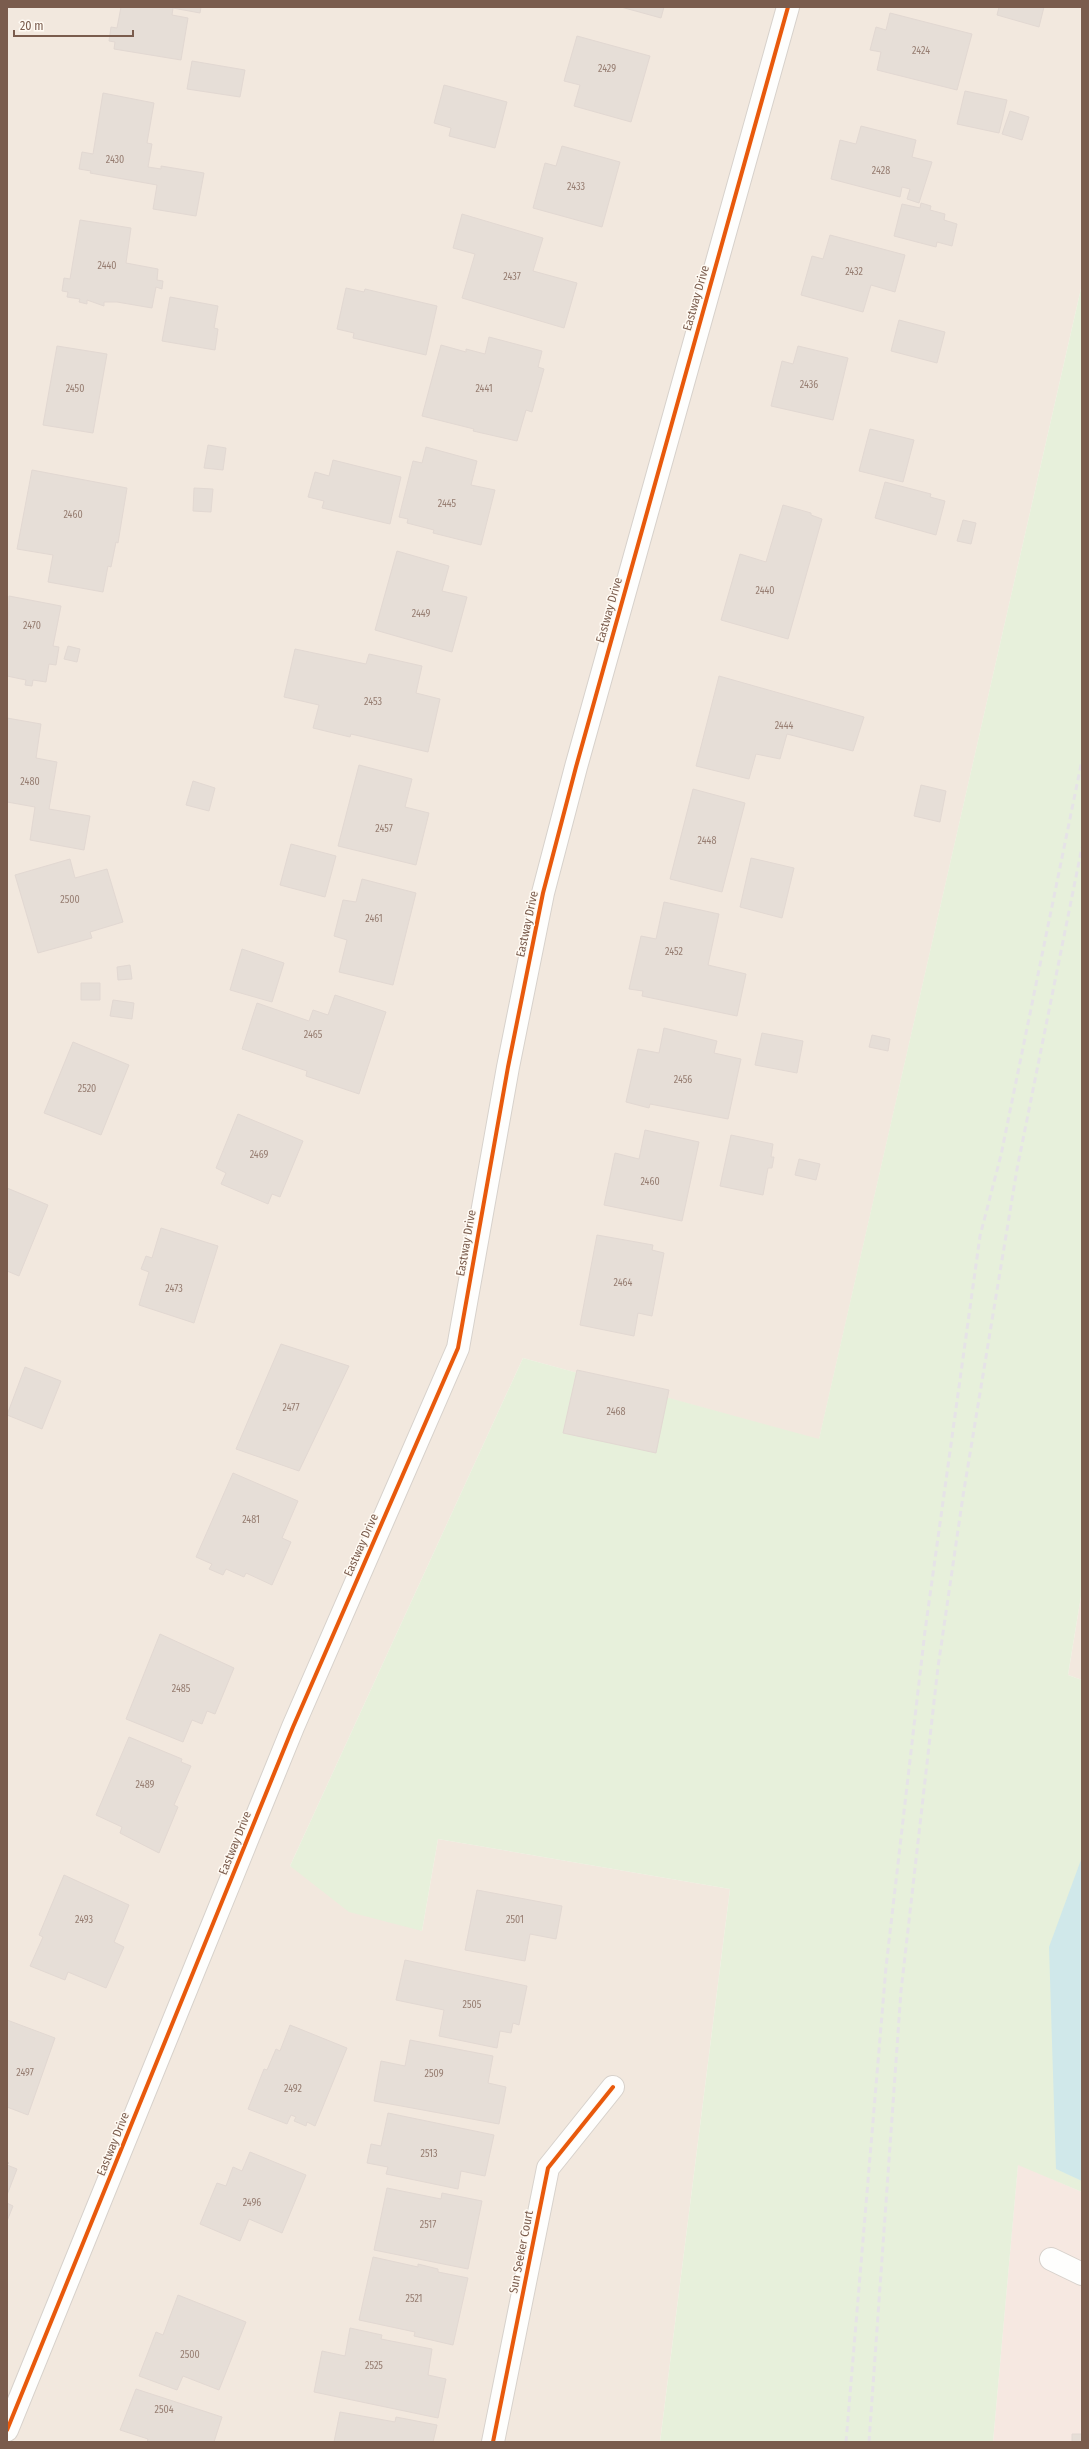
<svg xmlns="http://www.w3.org/2000/svg" width="1089" height="2449" font-family="'Fira Sans Condensed',sans-serif">
<style>
.residential{fill:#f2e8de}
.commercial{fill:#f6e8e1}
.green{fill:#e7f0db}
.water{fill:#d0e8ea}
.building{fill:#e6ded7;stroke:#e2d8d2}
.lines{fill:none;stroke-linecap:round;stroke-linejoin:round}
.minor-casing{stroke:#d7d1cb;stroke-width:24}
.minor{stroke:#fefefd;stroke-width:22}
.rail{stroke:#e6e3e7;stroke-width:3;stroke-dasharray:6 4;stroke-linecap:butt}
.cycleway-casing{stroke:#fffaf3;stroke-width:6}
.cycleway{stroke:#e8590c;stroke-width:4}
.labels{text-anchor:middle;dominant-baseline:central;stroke-width:3;stroke-linejoin:round;paint-order:stroke}
.number-label{font-size:10px;fill:#977e72}
.street-label{font-size:12px;fill:#7a5c4d;stroke:#fffaf3}
</style>
<rect width="100%" height="100%" fill="#f9f5f0"/>
<path class="residential" d="M7 7H1082V284L819 1440 523 1358 290 1866 422 1931 438 1839 730 1889 660 2442H7Z
M1082 1590V1680L1068 1675Z"/>
<path class="commercial" d="M1018 2164 1082 2192V2442H993Z"/>
<path class="green" d="M1082 284V1590L1068 1675 1082 1680V2192L1018 2165 993 2442H660L730 1889 438 1839 422 1931 349 1912 290 1866 523 1358 819 1439Z"/>
<path class="water" d="M1082 1857V2181L1056 2169 1049 1947Z"/>
<path class="building" d="M121 7H201L200 13 173 8 172 15 188 18 181 60 114 49 115 42 109 41 111 27 117 28Z
M621 7H664L661 18Z
M999 7H1044L1039 27 997 15Z
M890 13 972 34 957 90 877 70 881 52 870 50 876 27 886 30Z
M577 36 650 56 631 122 574 106 580 85 564 81Z
M192 61 245 70 240 97 187 89Z
M444 85 507 102 495 148 449 136 451 128 434 123Z
M965 91 1007 100 999 133 957 124Z
M103 93 154 103 147 143 152 144 148 167 161 169V166L204 173 196 216 153 209 157 185 90 173 91 171 79 169 82 152 93 154Z
M1010 111 1029 117 1022 140 1002 134Z
M861 126 916 140 912 157 932 162 919 203 907 199 910 189 902 187 900 197 831 179 840 140 856 144Z
M562 146 620 162 602 227 533 208 545 163 556 166Z
M921 203 931 206 930 210 945 214 944 220 957 224 952 246 937 242 936 247 894 236 902 204 920 208Z
M462 214 543 238 533 271 577 283 564 328 462 298 475 254 453 248Z
M80 220 131 228 126 263 158 269 157 280 163 281 162 289 156 287 152 308 117 302H104V306L87 300V304L79 302 80 299 67 297 68 292 62 291 64 278 70 279Z
M830 235 905 255 895 292 871 285 863 312 801 295 812 256 823 259Z
M346 288 364 292 365 289 437 306 426 355 353 338 354 333 337 329Z
M170 297 218 306 214 328 218 329 215 350 162 341Z
M899 320 945 332 937 363 891 351Z
M489 337 542 351 538 367 544 369 532 412 526 410 517 441 473 431 474 429 422 416 441 345 466 352V349L485 354Z
M57 346 107 354 93 433 43 425Z
M798 346 848 358 833 420 771 406 782 361 793 364Z
M870 429 914 440 903 482 859 471Z
M208 445 226 448 223 470 204 468Z
M426 447 477 461 471 485 495 490 481 545 433 533 434 530 407 523 408 519 399 517 413 461 422 463Z
M333 460 401 477 390 524 322 508 324 501 308 497 315 472 329 476Z
M32 470 127 488 118 543 116 542 111 567 108 566 103 592 48 582 53 555 17 549Z
M885 482 931 494 930 497 945 501 936 535 875 518Z
M194 488 213 489 211 512 193 511Z
M783 505 811 513V515L822 519 788 639 721 620 740 554 766 562Z
M963 520 976 523 971 544 957 541Z
M397 551 449 566 442 591 467 597 452 652 375 630Z
M9 596 61 606 53 646 59 647 56 665 49 664 46 682 33 680 32 686 25 685 26 680 7 676Z
M68 646 80 649 77 662 64 659Z
M295 649 366 664 369 654 422 666 416 693 440 699 428 752 351 734 350 737 313 728 319 705 284 697Z
M719 676 864 717 853 751 787 734 780 759 756 754 749 779 696 766Z
M7 718 41 724 36 758 57 762 49 809 90 816 84 850 30 840 35 807 7 802Z
M359 765 412 779 405 807 429 813 416 865 338 846Z
M193 781 215 788 209 811 186 805Z
M921 785 946 791 940 822 914 816Z
M693 789 745 803 722 892 670 879Z
M291 844 336 856 325 897 280 885Z
M751 858 794 868 782 918 740 907Z
M70 859 75 878 107 869 123 922 90 932 92 938 38 953 15 875Z
M362 879 416 893 393 985 339 972 347 940 334 936 343 900 356 902Z
M664 902 719 914 708 965 746 974 737 1016 642 996 643 991 629 989 641 936 656 939Z
M242 949 284 963 272 1002 230 990Z
M130 965 132 979 118 980 117 967Z
M81 983H100V1000H81Z
M335 995 386 1012 359 1094 306 1076 307 1071 242 1049 257 1003 309 1021 313 1010 328 1015Z
M113 1000 134 1003 132 1019 110 1016Z
M664 1028 717 1041 714 1053 741 1059 728 1119 650 1104 649 1108 626 1102 638 1049 659 1053Z
M762 1033 803 1041 797 1073 755 1065Z
M872 1035 890 1039 888 1051 869 1047Z
M73 1042 129 1065 101 1135 44 1113Z
M238 1114 303 1141 280 1197 272 1194 268 1204 221 1184 226 1173 216 1168Z
M645 1130 699 1142 682 1221 604 1205 615 1153 639 1159Z
M731 1135 773 1144 771 1157H774L772 1168H768L763 1195 720 1186Z
M799 1159 820 1164 816 1180 795 1175Z
M7 1188 48 1205 19 1276 7 1271Z
M161 1228 218 1246 194 1323 139 1305 149 1272 141 1269 146 1256 152 1258Z
M597 1235 653 1245 652 1250 664 1253 652 1316 638 1313 634 1336 580 1325Z
M281 1344 349 1366 299 1471 236 1449Z
M25 1367 61 1381 42 1429 7 1415Z
M577 1370 669 1390 656 1453 563 1433Z
M233 1473 298 1501 282 1538 291 1542 272 1585 246 1573 244 1577 226 1569 223 1575 209 1569 212 1564 196 1557Z
M160 1634 234 1668 215 1714 207 1711 202 1724 192 1720 183 1742 126 1719Z
M129 1737 182 1759 181 1762 191 1766 174 1805 178 1807 159 1853 120 1833 122 1827 96 1815Z
M64 1875 129 1905 114 1942 124 1947 106 1988 68 1972 65 1980 30 1966 43 1937 39 1935Z
M477 1890 562 1906 556 1939 530 1934 525 1961 465 1950Z
M405 1960 527 1986 519 2025 513 2023 511 2033 500 2031 497 2048 439 2036 444 2010 396 2000Z
M7 2020 55 2038 28 2115 7 2107Z
M290 2025 347 2048 315 2126 307 2122 306 2126 294 2121 296 2117 291 2115 287 2124 248 2109 264 2069 267 2070 276 2049 280 2051Z
M410 2040 493 2056 488 2083 506 2087 499 2124 374 2101 381 2061 405 2066Z
M388 2113 494 2135 485 2176 461 2171 458 2189 386 2174 388 2167 367 2163 371 2144 381 2146Z
M250 2152 306 2175 282 2233 249 2219 240 2241 200 2224 217 2183 226 2186 233 2167 242 2171Z
M7 2162 9 2163 7 2165 17 2169 7 2195Z
M387 2188 441 2199 442 2193 482 2201 468 2269 374 2250Z
M7 2203 13 2206 7 2221Z
M373 2257 418 2267V2264L438 2269V2272L468 2278 453 2345 414 2336 415 2332 359 2320Z
M178 2295 246 2322 219 2390 183 2376 177 2390 139 2376 156 2332 163 2335Z
M350 2328 382 2335 381 2339 432 2349 428 2375 446 2379 438 2418 314 2392 322 2351 345 2356Z
M136 2389 222 2417 214 2442H147L148 2439 120 2430Z
M340 2412 395 2422 396 2417 437 2425 433 2442H334Z
M1072 2434H1082V2442H1072Z"/>
<g class="lines">
<g class="minor-casing">
<path id="minor" d="M1051 2259 1082 2274
M7 2430 293 1727 458 1348 508 1067 543 893 576 767 788 7
M493 2442 548 2168 613 2087"/>
</g>
<use href="#minor" class="minor"/>
<path class="rail" d="M846 2442 886 1967 925 1631 980 1236 1001 1155 1082 760
M869 2442 901 1991 938 1667 963 1496 1017 1169 1082 847"/>
<g class="cycleway-casing">
<path id="cycleway" d="M7 2430 293 1727 458 1348 508 1067 543 893 576 767 788 7
M493 2442 548 2168 613 2087"/>
</g>
<use href="#cycleway" class="cycleway"/>
</g>
<g class="labels">
<g class="number-label">
<text x="921" y="51">2424</text>
<text x="607" y="69">2429</text>
<text x="115" y="160">2430</text>
<text x="881" y="171">2428</text>
<text x="576" y="187">2433</text>
<text x="107" y="266">2440</text>
<text x="854" y="272">2432</text>
<text x="512" y="277">2437</text>
<text x="809" y="385">2436</text>
<text x="75" y="389">2450</text>
<text x="484" y="389">2441</text>
<text x="447" y="504">2445</text>
<text x="73" y="515">2460</text>
<text x="765" y="591">2440</text>
<text x="421" y="614">2449</text>
<text x="32" y="626">2470</text>
<text x="373" y="702">2453</text>
<text x="784" y="726">2444</text>
<text x="30" y="782">2480</text>
<text x="384" y="829">2457</text>
<text x="707" y="841">2448</text>
<text x="70" y="900">2500</text>
<text x="374" y="919">2461</text>
<text x="674" y="952">2452</text>
<text x="313" y="1035">2465</text>
<text x="683" y="1080">2456</text>
<text x="87" y="1089">2520</text>
<text x="259" y="1155">2469</text>
<text x="650" y="1182">2460</text>
<text x="623" y="1283">2464</text>
<text x="174" y="1289">2473</text>
<text x="291" y="1408">2477</text>
<text x="616" y="1412">2468</text>
<text x="251" y="1520">2481</text>
<text x="181" y="1689">2485</text>
<text x="145" y="1785">2489</text>
<text x="84" y="1920">2493</text>
<text x="515" y="1920">2501</text>
<text x="472" y="2005">2505</text>
<text x="25" y="2073">2497</text>
<text x="434" y="2074">2509</text>
<text x="293" y="2089">2492</text>
<text x="429" y="2154">2513</text>
<text x="252" y="2203">2496</text>
<text x="428" y="2225">2517</text>
<text x="414" y="2299">2521</text>
<text x="190" y="2355">2500</text>
<text x="374" y="2366">2525</text>
<text x="164" y="2410">2504</text>
</g>
<g class="street-label">
<text transform="translate(696 298) rotate(-74)">Eastway Drive</text>
<text transform="translate(609 610) rotate(-74)">Eastway Drive</text>
<text transform="translate(527 924) rotate(-78)">Eastway Drive</text>
<text transform="translate(466 1243) rotate(-80)">Eastway Drive</text>
<text transform="translate(361 1545) rotate(-66)">Eastway Drive</text>
<text transform="translate(235 1843) rotate(-68)">Eastway Drive</text>
<text transform="translate(113 2144) rotate(-68)">Eastway Drive</text>
<text transform="translate(521 2252) rotate(-79)">Sun Seeker Court</text>
</g>
</g>
<rect width="1089" height="2449" fill="none" stroke="#7a5c4d" stroke-width="16"/>
<path d="M14 30v6h119v-6" fill="none" stroke="#7a5c4d" stroke-width="2"/>
<text x="20" y="30" font-size="12" fill="#7a5c4d" stroke="#fffaf3" stroke-width="3" paint-order="stroke">20 m</text>
</svg>
